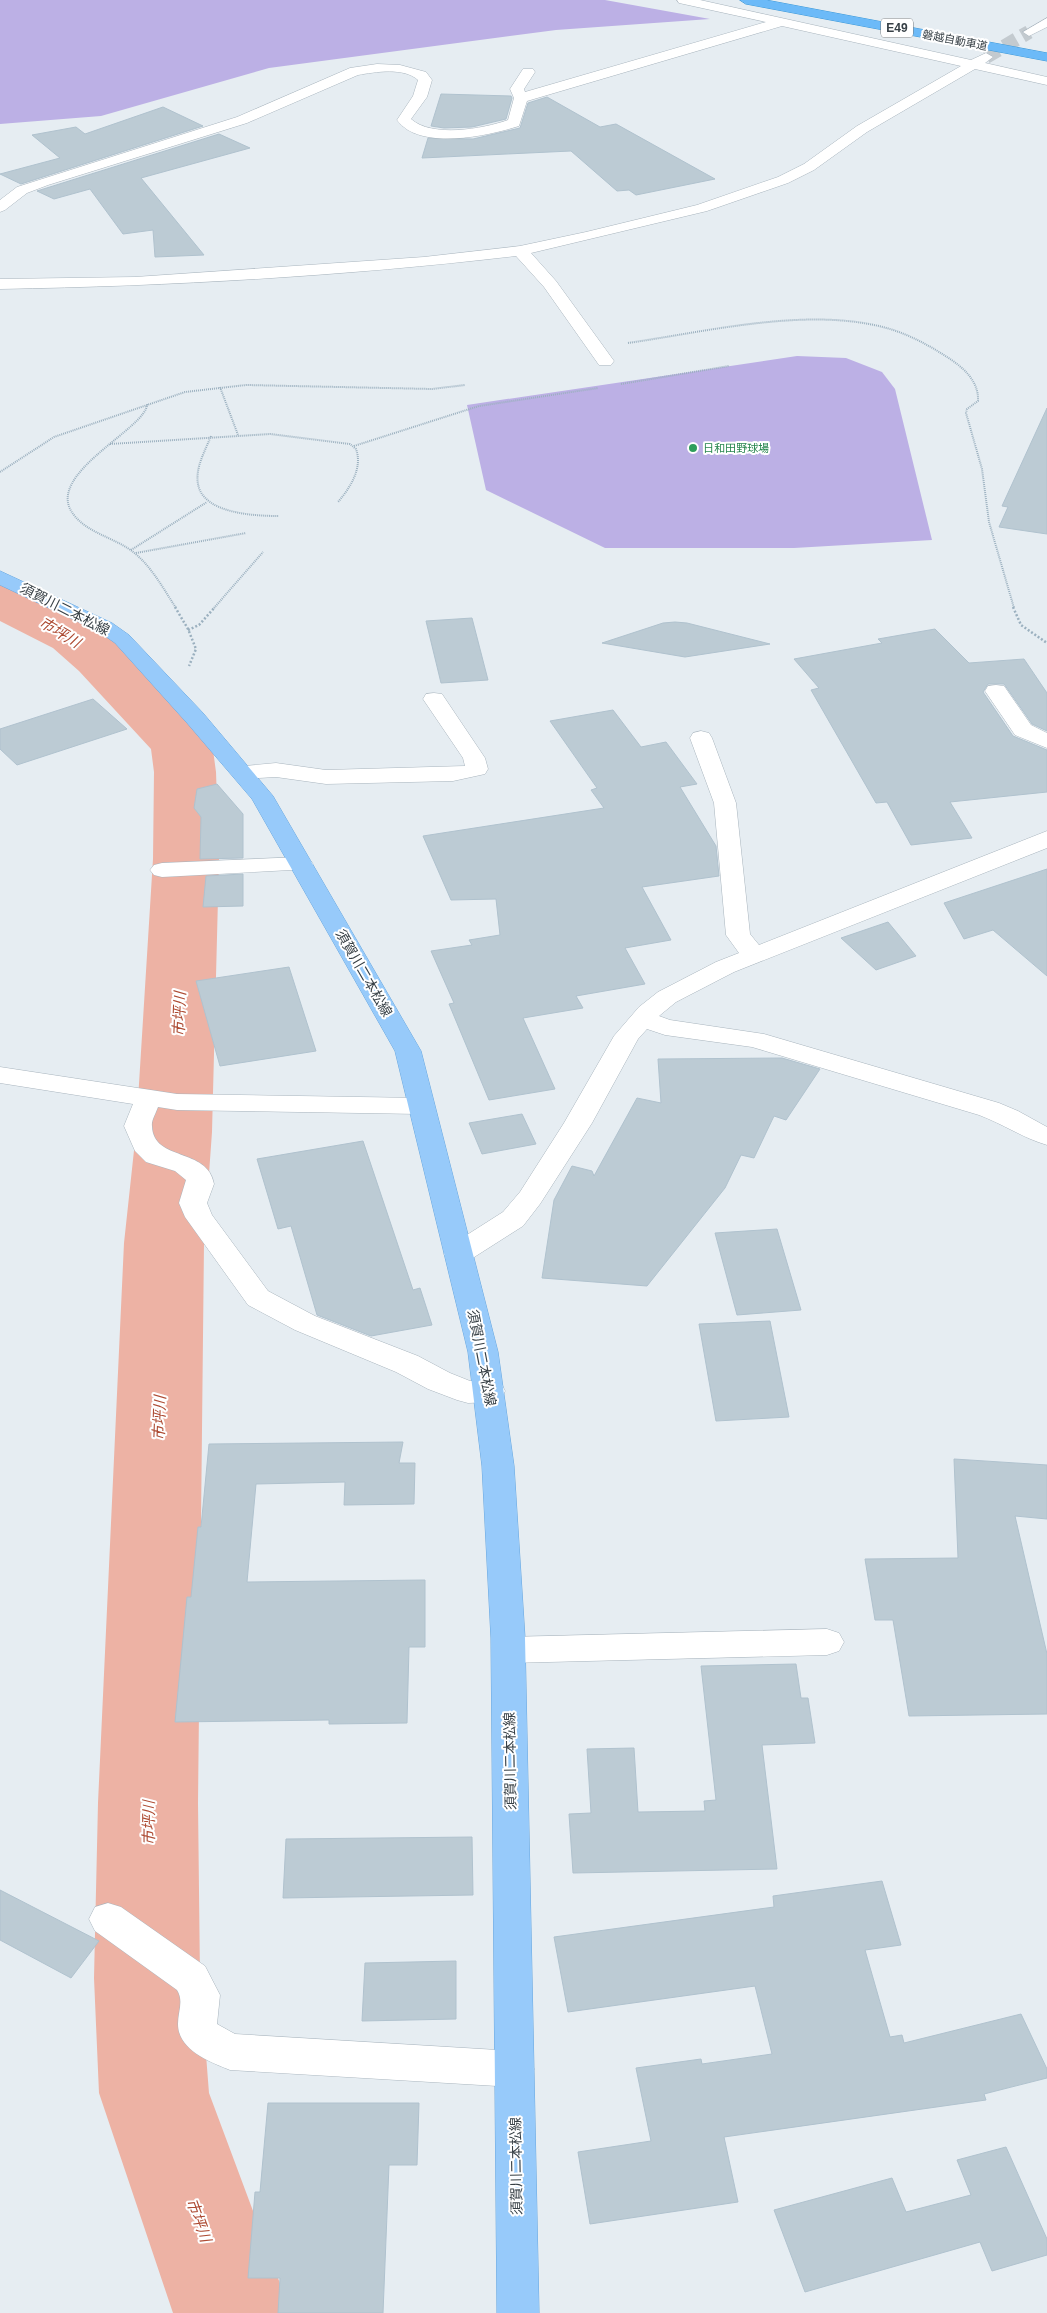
<svg xmlns="http://www.w3.org/2000/svg" width="1047" height="2313" font-family="Arial,'Noto Sans JP',sans-serif">
<style>
.green{fill:#bcb0e5}
.lines{fill:none;stroke-linecap:round;stroke-linejoin:round}
.river{fill:#edb2a4;fill-rule:evenodd}
.building{fill:#bccbd4;stroke:#b0c2ce}
.minor-tunnel{stroke:#c3cacf;stroke-width:14;stroke-dasharray:14 7;stroke-linecap:butt}
.minor-casing{stroke:#a9b5be;stroke-width:1}
.major-casing{stroke:#68a7df;stroke-width:1}
.highway-casing{stroke:#3c98d7;stroke-width:1}
.path-far1{stroke:#9bb0bf;stroke-width:2;stroke-dasharray:1 1;stroke-linecap:butt}
.path{stroke:#9bb0bf;stroke-width:2.5;stroke-dasharray:2 2;stroke-linecap:butt}
.minor{fill:#fff;fill-rule:evenodd}
.major{fill:#97cafa;fill-rule:evenodd}
.highway{fill:#6cbaf8;fill-rule:evenodd}
.leisure-dot{fill:#2e9e5b;stroke:#fff;stroke-width:2}
.labels{text-anchor:middle;dominant-baseline:central;stroke-width:4;stroke-linejoin:round;paint-order:stroke}
.far-street-label{font-size:11px;fill:#363f45;stroke:#fff}
.far-leisure-label{font-size:11px;fill:#27864d;stroke:#fff;text-anchor:start}
.shield{fill:#fff;stroke:#72797d;stroke-width:1}
.shield-label{font-size:12px;font-weight:bold;fill:#363f45}
.street-label{font-size:14px;fill:#363f45;stroke:#fff}
.water-label{font-size:15px;font-style:italic;fill:#ad4b33;stroke:#fff}
</style>
<rect width="100%" height="100%" fill="#e6edf2"/>
<path class="green" d="M0 0H605L710 19 556 30 269 68 101 116 0 124Z
M797 356 846 358 882 372 895 389 932 540 794 548H605L486 490 467 405Z"/>
<g class="lines">
<path class="river" d="M0 582 20 587 93 624 121 647 197 726 213 750 216 772 219 859 212 1132 204 1243 198 1803 200 1978 209 2093 291 2313H173L99 2093 94 1978 98 1803 124 1243 136 1132 153 859 154 772 151 749 79 671 53 648 0 621Z"/>
</g>
<path class="building" d="M441 94 511 96 512 98 506 119 472 127 444 128 431 126Z
M547 97 600 127 616 124 715 179 636 195 629 190 617 191 571 151 422 158 428 138 473 139 520 128 528 103Z
M163 107 203 126 21 184 0 174 60 158 32 135 76 127 85 134Z
M219 134 250 148 141 178 204 255 155 257 153 230 123 234 90 189 54 199 37 191Z
M1047 408V534L999 527 1008 507 1002 506Z
M472 618 488 680 441 683 426 621Z
M675 622 687 623 770 644 685 657 602 643 663 623Z
M935 629 969 663 1024 659 1047 693V731L1032 724 1004 684H988L983 692 1013 736 1047 750V792L950 802 972 838 911 845 887 802 876 803 811 690 819 688 794 659 882 643 878 639Z
M93 699 127 729 17 765 0 749V729Z
M613 710 641 747 666 742 697 784 680 787 716 846 719 876 642 887 671 940 625 948 645 984 576 996 583 1008 523 1018 555 1089 489 1100 449 1004 454 1003 431 951 472 945 469 940 500 935 496 899 451 900 423 836 604 808 591 790 597 788 550 721Z
M217 784 243 814V858L200 859 201 817 194 808 197 789Z
M1047 869V976L993 930 964 939 944 903Z
M243 874V906L203 907 206 876Z
M888 922 916 956 876 970 841 938Z
M289 967 316 1051 220 1066 196 981Z
M782 1058 820 1069 786 1120 774 1116 754 1158 741 1155 725 1188 647 1286 542 1278 554 1200 572 1166 592 1171 594 1176 637 1098 661 1103 658 1059Z
M522 1114 536 1144 482 1154 469 1123Z
M363 1141 413 1290 420 1288 432 1325 371 1336 317 1315 291 1226 278 1229 257 1159Z
M777 1229 801 1310 737 1315 715 1233Z
M770 1321 789 1417 716 1421 699 1324Z
M403 1442 399 1463H415L414 1504 344 1505 345 1482 256 1484 247 1582 425 1580V1647H409L407 1723 329 1724V1720L175 1722 187 1597H191L198 1527H201L209 1444Z
M954 1459 1047 1465V1519L1015 1516 1047 1654V1714L909 1716 893 1620H875L865 1559 958 1558Z
M796 1664 801 1698H808L815 1743 762 1745 777 1869 573 1873 569 1814 591 1813 587 1749 634 1748 638 1812 705 1811 704 1801 716 1800 701 1666Z
M472 1837 473 1895 283 1898 286 1839Z
M882 1881 901 1945 865 1950 890 2037 902 2035 904 2043 1021 2014 1047 2069V2078L984 2094 986 2100 724 2137 738 2202 590 2224 578 2152 651 2141 636 2068 701 2059 702 2064 772 2054 755 1986 568 2012 554 1937 774 1907 773 1896Z
M0 1890 99 1941 71 1978 0 1940Z
M456 1961V2019L362 2021 365 1963Z
M268 2103H419L417 2165H389L383 2313H278L280 2278H248L255 2192H260Z
M1006 2147 1047 2239V2255L992 2271 980 2242 805 2292 774 2210 892 2178 906 2212 971 2195 957 2160Z"/>
<g class="lines">
<path class="minor-tunnel" d="M986 57 1029 32"/>
<g class="minor-casing">
<path id="minor" d="M677 0H700L971 60 986 53 993 57 985 63 1047 77V85L975 69 867 132 814 170 788 183 707 211 531 253 556 281 614 361 611 365H599L544 287 516 256C345 276 172 286 0 289V279L135 277 424 257 520 246 586 232 697 205 778 177 804 164 857 126 961 66 782 26 527 101 519 126C488 136 419 151 397 120L413 96 418 80C404 67 375 72 358 75L247 123 48 185 27 193 5 210 0 212V200L17 187 237 117 350 68 377 64 400 65 426 72 432 80 427 97 411 119C432 138 483 129 508 120L514 98 510 89 523 69H533L535 72 524 89 525 92 766 22 679 3Z
M1047 18V27L1029 36 1023 32Z
M996 685 1004 686 1031 725 1047 733V748L1015 735 985 691 988 686Z
M434 693 442 694 485 758 488 769 485 774 453 781 326 784 276 777 242 779 234 777 231 772 234 767 276 763 326 770 465 766 463 758 423 699 426 694Z
M701 731 709 733 712 738 736 803 750 934 759 945 1047 831V848L734 972 676 1002 659 1016 670 1020 764 1034 999 1103 1018 1111 1047 1127V1145C1023 1138 1003 1124 979 1115L752 1047 665 1035 647 1029 638 1039 592 1123 540 1204 523 1226 468 1261 458 1264 448 1261 444 1254 448 1247 503 1212 520 1192 564 1123 614 1036 639 1007 658 992 716 962 739 953 726 935 714 803 690 738 693 733Z
M301 857 309 859 313 864 309 869 162 877 154 875 150 870 154 865 162 863Z
M0 1067 177 1094 420 1098 429 1100 433 1106 429 1112 420 1114 177 1110 158 1107C156 1113 151 1121 152 1126 153 1162 208 1147 214 1184L207 1203 212 1215 268 1291 315 1316 418 1356 450 1373 470 1381 490 1380 501 1383 505 1391 501 1399 490 1402 468 1403 457 1400 428 1389 396 1372 295 1330 248 1305 185 1217 179 1203 186 1180 175 1171 146 1162 135 1151 124 1126 133 1104 0 1083Z
M827 1629 839 1633 844 1642 839 1651 827 1655 509 1663 497 1660 492 1650 497 1640 509 1637Z
M108 1903 121 1907 205 1966 220 1995 217 2024 235 2034 514 2051 528 2056 534 2069 528 2082 514 2087 230 2070C210 2062 178 2050 178 2024 178 2011 184 2001 177 1990L95 1931 89 1919 95 1907Z"/>
</g>
<g class="major-casing">
<path id="major" d="M0 571 112 623 129 635 203 713 273 796 421 1051 498 1352 514 1466 525 1638 539 2313H497L491 1638 482 1466 468 1352 395 1051 252 799 187 723 115 643 98 631 0 585Z"/>
</g>
<g class="highway-casing">
<path id="highway" d="M740 0H766L1047 53V61L746 4Z"/>
</g>
<path class="path-far1" d="M628 343C704 332 798 309 874 325 900 330 924 342 947 357 963 367 979 381 978 401L967 409 966 413 982 469 989 522 1014 608
M621 384 729 366
M220 387 238 435
M147 404C148 428 41 475 74 515 87 532 111 537 129 549 149 562 163 588 176 608
M211 436C205 451 195 468 198 484 203 514 256 516 279 516
M110 444 270 434 350 444 356 449C363 468 350 488 338 502
M354 446 479 406 598 388
M0 472 54 437 185 392 246 385 432 389 465 385
M131 550 207 502
M136 553 246 533
M214 608 263 552"/>
<path class="path" d="M175 607 188 629 196 649 189 666
M1013 607 1021 625 1047 643
M188 630 199 625 215 607"/>
<use href="#minor" class="minor"/>
<use href="#major" class="major"/>
<use href="#highway" class="highway"/>
</g>
<circle class="leisure-dot" cx="693" cy="448" r="5"/>
<g class="labels">
<g class="far-street-label">
<text transform="translate(955 40) rotate(11)">磐越自動車道</text>
</g>
<g class="far-leisure-label">
<text x="703" y="448">日和田野球場</text>
</g>
<rect class="shield" x="881" y="18.5" width="32" height="19" rx="4"/>
<g class="shield-label">
<text x="897" y="28">E49</text>
</g>
<g class="street-label">
<text transform="translate(65 609) rotate(27)">須賀川二本松線</text>
<text transform="translate(364 973) rotate(60)">須賀川二本松線</text>
<text transform="translate(482 1358) rotate(79)">須賀川二本松線</text>
<text transform="translate(510 1761) rotate(-91)">須賀川二本松線</text>
<text transform="translate(516 2166) rotate(-91)">須賀川二本松線</text>
</g>
<g class="water-label">
<text transform="translate(60 632) rotate(31)">市坪川</text>
<text transform="translate(179 1014) rotate(-88)">市坪川</text>
<text transform="translate(159 1418) rotate(-88)">市坪川</text>
<text transform="translate(148 1823) rotate(-90)">市坪川</text>
<text transform="translate(199 2220) rotate(70)">市坪川</text>
</g>
</g>
</svg>
